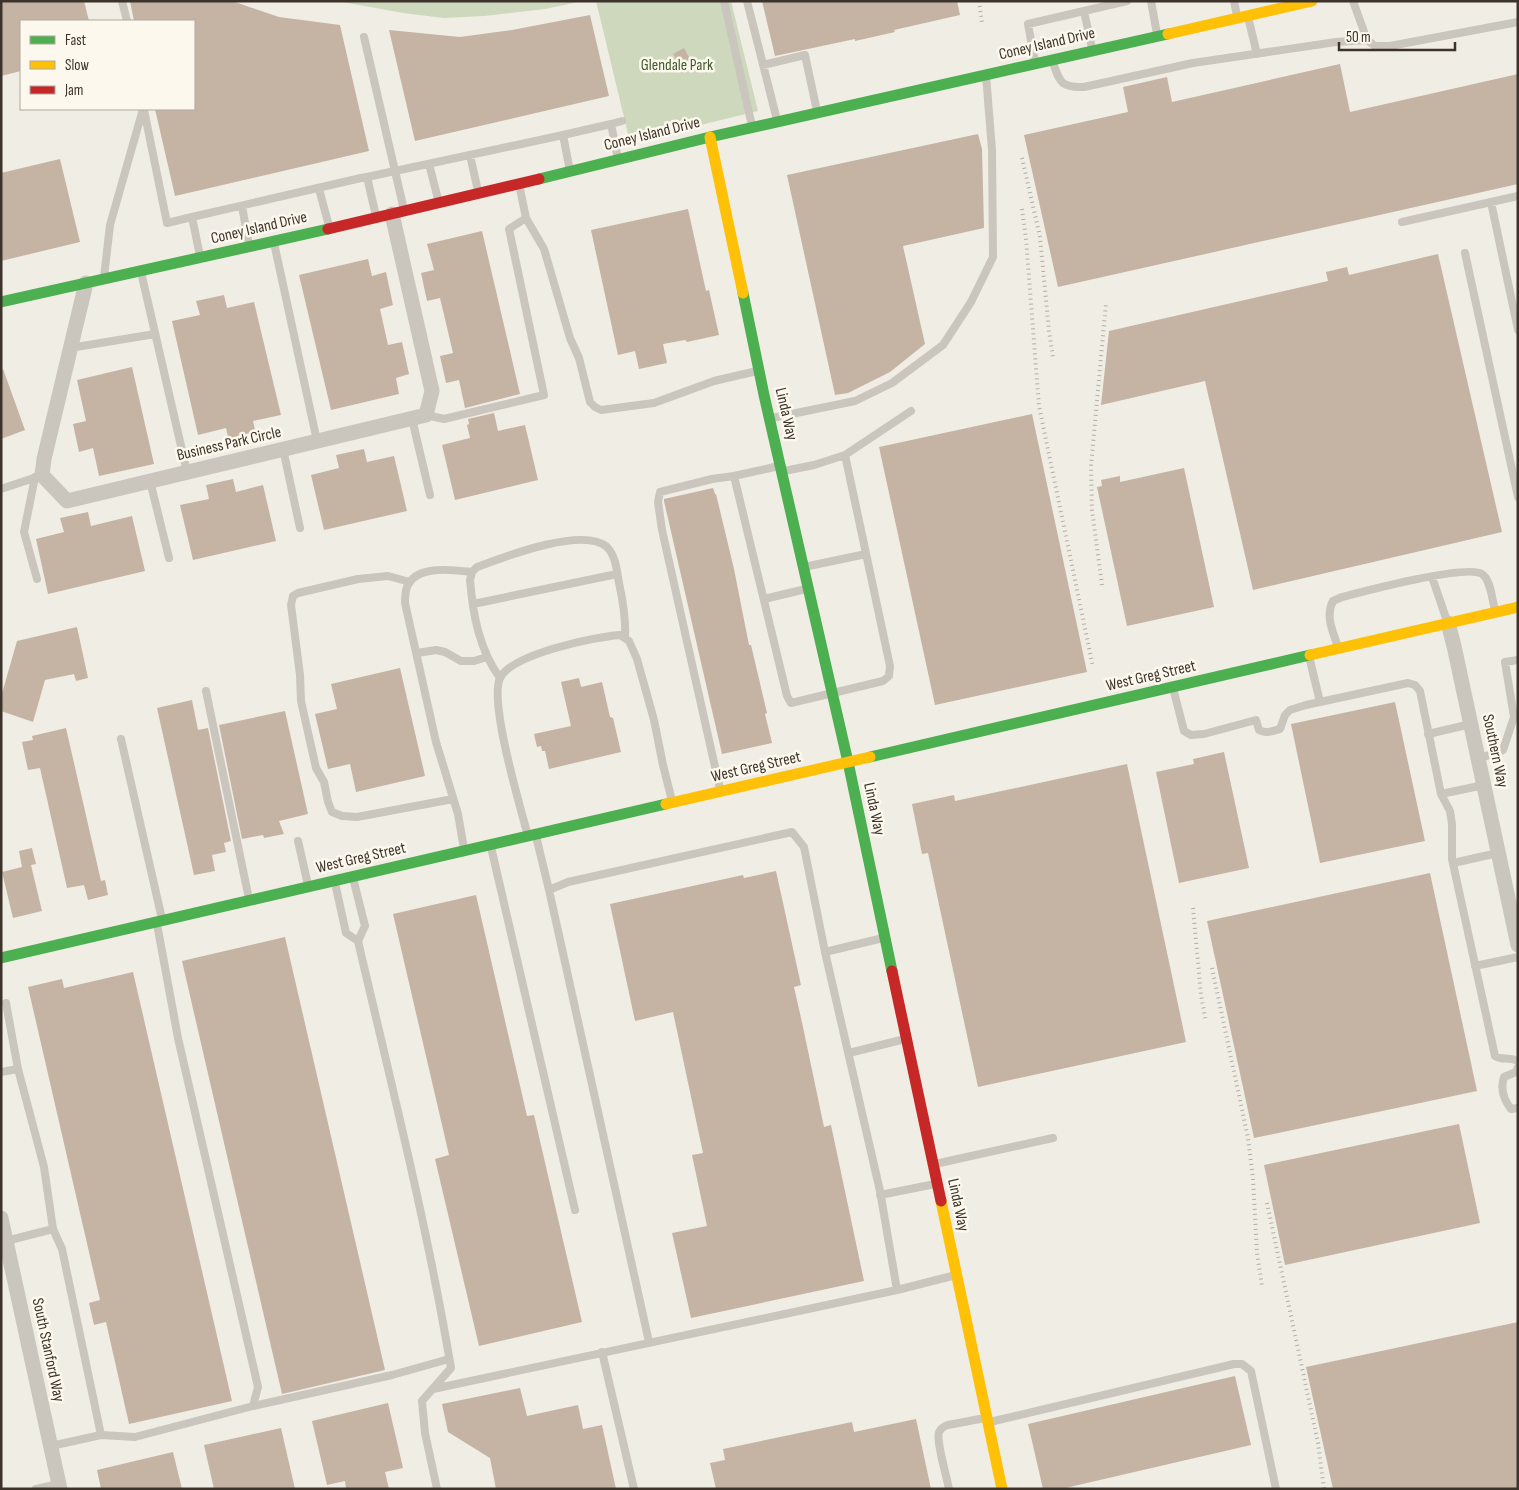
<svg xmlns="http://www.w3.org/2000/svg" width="1519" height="1490" font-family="'Sofia Sans Condensed',sans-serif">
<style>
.green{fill:#cdd8bd}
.building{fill:#c5b4a4}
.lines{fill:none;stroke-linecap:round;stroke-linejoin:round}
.lane{stroke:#cac5bd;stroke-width:8}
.street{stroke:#cac5bd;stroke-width:15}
.fast{stroke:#4caf50;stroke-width:11}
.slow{stroke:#ffc107;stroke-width:11}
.jam{stroke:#c62828;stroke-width:11}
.rail{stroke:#b2ada7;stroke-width:4;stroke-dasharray:1 4;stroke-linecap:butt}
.labels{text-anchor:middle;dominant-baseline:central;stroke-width:5;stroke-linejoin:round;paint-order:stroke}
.street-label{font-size:16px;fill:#3c332a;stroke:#fcf8ed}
.park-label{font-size:16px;fill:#415c2b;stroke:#fcf8ed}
</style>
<rect width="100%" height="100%" fill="#f0ede4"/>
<path class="green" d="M337 1H583L545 9 484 16 444 18 403 13Z
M596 1H731L758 111 630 142Z"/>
<path class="building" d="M1 1H84L89 21H21V71L1 76Z
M130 1H232L279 17 340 25 369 151 175 196 155 109H194V21H134Z
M762 1H957L960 15 894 30 895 32 855 41V39L775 56Z
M590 15 609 96 415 141 389 30 460 37 512 30Z
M684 48 692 63 682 69 673 54Z
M1340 64 1350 112 1518 74V184L1058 287 1024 135 1128 112 1123 87 1167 77 1172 102Z
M978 134 982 149 984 228 903 246 925 344 890 372 848 393 835 395 787 175Z
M60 159 80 242 1 261V173Z
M688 209 706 291 709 290 719 335 687 342 685 340 663 344 667 363 639 369 635 351 618 355 591 230Z
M482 231 520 394 465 408 459 380 446 383 440 356 453 353 440 298 427 301 421 273 434 270 427 244Z
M1438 254 1502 532 1253 590 1205 381 1101 405 1109 331 1328 281 1326 272 1347 267 1349 275Z
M368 259 372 276 386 272 393 305 380 309 388 345 402 342 409 374 396 378 399 394 331 410 299 275Z
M224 295 227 308 254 302 281 415 253 421 256 435 229 441 226 428 198 435 172 321 200 315 196 301Z
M132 367 154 464 99 476 93 448 79 452 73 424 86 421 77 380Z
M3 369 25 430 1 439V370Z
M494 413 498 431 525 425 538 480 455 500 442 445 470 438 467 425 469 424 468 419Z
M1032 414 1087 672 935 705 879 447Z
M364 449 367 462 394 456 407 511 324 530 311 475 339 468 336 455Z
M1184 468 1214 607 1127 626 1097 487 1102 486 1101 480 1120 476V482Z
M233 479 236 492 263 485 276 541 193 560 180 505 209 499 206 485Z
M713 488 715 494H716L734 569 749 645H751L767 713 765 714 772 743 722 754 664 501V499Z
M88 512 91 526 132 516 145 571 48 594 36 539 64 532 60 518Z
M77 627 88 678 76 681 74 674 45 680 33 722 1 711V697L17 641Z
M400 668 425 776 356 792 350 764 328 769 315 714 337 709 331 684Z
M579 678 581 687 602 682 610 717 613 718 621 752 549 769 545 751H542L541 746 537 747 534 734 571 726 561 682Z
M192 700 198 730 208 728 231 841 224 843 226 852 212 855 215 871 194 875 157 708Z
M1395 702 1425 841 1320 863 1291 724Z
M285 711 308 814 279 821 284 834 264 838 263 835 242 839 219 725Z
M66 728 101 881 105 880 108 895 88 900 84 885 67 888 40 768 28 770 22 742 33 740 32 736Z
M1224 752 1249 868 1179 883 1156 772 1194 764 1193 759Z
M1127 764 1186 1042 978 1087 928 853 922 854 912 804 954 795 955 801Z
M32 848 36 864 31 865 42 911 13 918 2 872 22 867 19 851Z
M776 871 801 985 794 987 803 1027 824 1127 831 1125 864 1281 691 1318 672 1233 707 1226 692 1155 703 1153 673 1012 635 1021 610 904 743 875 744 878Z
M1430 873 1477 1091 1254 1138 1207 921Z
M476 895 527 1116 534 1115 582 1322 479 1346 435 1159 449 1155 393 914Z
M285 937 385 1370 282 1394 182 961Z
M133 972 232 1401 129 1424 106 1322 94 1325 89 1303 100 1300 28 987 62 979 64 988Z
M1459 1124 1480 1223 1285 1265 1264 1165Z
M1518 1322V1489H1333L1306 1367Z
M1235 1376 1251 1445 1061 1489H1043L1028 1424Z
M520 1388 527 1416 578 1405 583 1429 602 1425 616 1489H496L490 1458 448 1432 442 1404Z
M388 1403 403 1468 385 1472 389 1489H346L345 1481 327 1485 312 1421Z
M916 1419 931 1489H716L710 1463 725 1460 723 1449 852 1422 854 1432Z
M281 1428 295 1489H214L204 1445Z
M173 1452 182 1489H101L97 1470Z"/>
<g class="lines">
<path class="lane" d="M122 1 127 21
M724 1 752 126
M747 1 777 120
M1151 1 1157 34
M1234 1 1237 16
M1353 1 1367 40 1375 46H1390L1518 22
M1084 11 1127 1
M1248 17 1257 54
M364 37 395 171 367 177
M1052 60C1060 81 1059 88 1084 87L1193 63 1336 42 1367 40
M1035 62 1028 24 1084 11 1092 48
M763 65 805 55 817 111
M144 110 167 223 192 217
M611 124 622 121
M563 135 611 124 618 159
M470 155 478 191
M429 164 439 203
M519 184 526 218 544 249 570 338 579 358 590 402 595 407 601 410 654 403 714 381 757 371
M319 189 329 226
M1491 202 1518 330
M242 206 249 245
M404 210 395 171 563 135 570 171
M1402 222 1518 196
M274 243 317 441
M1465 253 1518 497
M200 256 192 217 361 178 367 177 376 216
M141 272 187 472
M104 277 110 225 143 109
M70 348 155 334
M426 415 444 419 544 395 509 229 526 218
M772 418 855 401 892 383 943 345 971 302 993 257 992 150 986 75
M412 419 430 495
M283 449 300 528
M784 471 814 465 845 455
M734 476 779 466
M35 477 24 532 37 579
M150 481 169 558
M1 489 37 477
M804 567 866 554
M1432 577 1447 621
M410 582 388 576 358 579 298 593 293 596 291 605 300 675 301 701 316 768 324 782 328 802 332 812 342 816 357 817 453 799
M764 599 806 589
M473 604 617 574
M1338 647C1333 632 1325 616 1333 601L1342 597C1365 591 1467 564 1482 574 1491 580 1492 600 1495 610
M417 653 436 650 445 652 461 661H474L487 657
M1309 656 1320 702
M500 678C479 649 473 615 470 580L472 572 477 567C504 557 583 526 607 547 616 556 617 572 619 583 623 601 626 619 625 637
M1173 688 1184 731 1191 735 1204 734 1256 720 1259 730C1266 734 1272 731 1280 729L1285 715 1290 710 1306 705 1408 683 1415 685 1420 691 1441 794 1450 811 1452 824V859L1495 1056C1503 1061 1508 1056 1518 1061
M206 691 249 899
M1428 734 1471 724
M121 739 162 919
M1478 759 1503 750 1514 717 1505 662 1518 660
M720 789 662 530 658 502 660 492 712 479 734 476 787 696 791 703 883 681 889 676 890 666 845 455 911 411
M1441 794 1484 785
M528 836C520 806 489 702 500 678 512 654 594 637 620 635L629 641 637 659 654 720 663 765 672 801
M536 836 549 890
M298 841 308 885
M491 847 575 1210
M464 849 458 814 436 742 405 603C405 597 405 592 407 587 416 564 453 570 472 572
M1453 863 1498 853
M353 878 365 926 358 941C391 1083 427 1225 451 1368L422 1401 425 1433 437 1489
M335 883 346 933 358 941
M825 952 883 938
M1475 966 1518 957
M6 1003 18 1069 44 1167 53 1229
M849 1053 905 1039
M1518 1067 1516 1072 1504 1077C1500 1089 1504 1100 1511 1109L1518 1108
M1 1072 18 1069
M935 1164 1053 1138
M880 1195 935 1184
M4 1241H6L53 1229 62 1249 101 1435 135 1437 253 1406 258 1387 178 1038 157 924
M649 1342 549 890 568 882 792 832 804 847 825 952 880 1191 897 1290
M602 1352 634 1489
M433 1389 897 1290 956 1275
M253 1406 392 1375 449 1359
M990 1422 1234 1364H1242L1251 1371 1276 1489
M51 1446 101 1435
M36 1489 59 1484
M949 1489C947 1478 936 1441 939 1432 941 1428 945 1426 948 1425L985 1418"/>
<path class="street" d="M86 283 44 459 42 475 67 501 426 415 432 391 392 214
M1448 623 1454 646 1518 945
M1 1218 60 1489"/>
<path class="fast" d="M539 179 710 137 1168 34
M743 293 764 395 848 762 892 971
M1 302 328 229
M870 757 1310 655
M1 958 666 804"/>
<path class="slow" d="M1168 34 1312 1
M710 137 743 293
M1310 655 1518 607
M666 804 870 757
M941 1201 1002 1489"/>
<path class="jam" d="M328 229 539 179
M892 971 941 1201"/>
<path class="rail" d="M979 1 982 23
M1022 158 1040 237 1049 331 1053 358
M1022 209 1026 239 1039 406 1093 667
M1102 585 1092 510 1091 466 1106 303
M1193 908 1201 995 1206 1022
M1212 968 1248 1138 1253 1179 1257 1253 1262 1286
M1267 1203 1318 1443 1324 1489"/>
</g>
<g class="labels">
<g class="street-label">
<text transform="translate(1047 44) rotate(-13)">Coney Island Drive</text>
<text transform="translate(652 134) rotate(-14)">Coney Island Drive</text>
<text transform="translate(259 228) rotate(-13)">Coney Island Drive</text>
<text transform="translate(786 414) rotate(77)">Linda Way</text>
<text transform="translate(229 444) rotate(-13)">Business Park Circle</text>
<text transform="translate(1151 676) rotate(-13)">West Greg Street</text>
<text transform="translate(1495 751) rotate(78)">Southern Way</text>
<text transform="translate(756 767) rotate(-13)">West Greg Street</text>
<text transform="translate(874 809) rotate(78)">Linda Way</text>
<text transform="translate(361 858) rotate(-13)">West Greg Street</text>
<text transform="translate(958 1205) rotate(78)">Linda Way</text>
<text transform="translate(48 1350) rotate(78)">South Stanford Way</text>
</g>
<g class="park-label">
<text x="677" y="65">Glendale Park</text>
</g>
</g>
<rect width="1519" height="1490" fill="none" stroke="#3c332a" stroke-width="5"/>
<rect x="20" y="20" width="175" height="90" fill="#fcf8ed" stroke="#afa99f"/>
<rect x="30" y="36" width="25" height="8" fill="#4caf50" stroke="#afa99f"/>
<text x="65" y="45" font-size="15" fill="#3c332a">Fast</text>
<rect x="30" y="61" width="25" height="8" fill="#ffc107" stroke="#afa99f"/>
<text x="65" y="70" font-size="15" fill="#3c332a">Slow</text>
<rect x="30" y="86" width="25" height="8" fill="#c62828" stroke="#afa99f"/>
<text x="65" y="95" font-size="15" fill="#3c332a">Jam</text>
<path d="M1339 42v8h116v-8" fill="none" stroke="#3c332a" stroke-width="2.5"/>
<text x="1346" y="42" font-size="15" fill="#3c332a" stroke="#fcf8ed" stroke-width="4" paint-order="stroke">50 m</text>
</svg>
